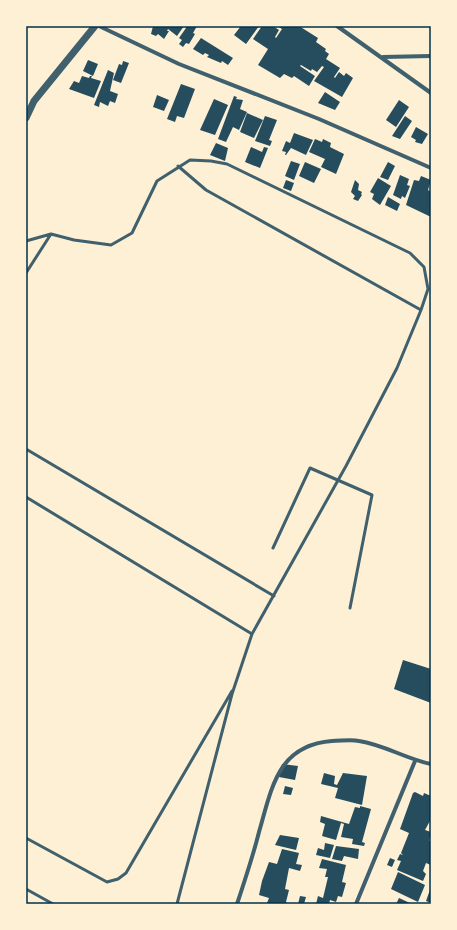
<svg xmlns="http://www.w3.org/2000/svg" width="457" height="930" font-family="'Archivo Narrow',sans-serif">
<style>
.building{fill:#264d5e}
.lines{fill:none;stroke-linecap:round;stroke-linejoin:round}
.service{stroke:#3f606c;stroke-width:3}
.minor{stroke:#3f606c;stroke-width:4}
.tertiary{stroke:#3f606c;stroke-width:7}
.neatline{fill:none;stroke:#003049;stroke-width:1.5}
</style>
<rect width="100%" height="100%" fill="#fdf0d5"/>
<path class="building" d="M153 26H184L177 36 168 29 167 31H169L164 39 158 34 156 36 151 34Z
M185 26H197L193 33 195 34 189 44 186 43 183 47 179 44 182 40 179 38 186 28Z
M241 26H259L246 44 234 35Z
M262 26H273L279 30 275 37 276 38 282 29 277 26H299L318 38 316 42 326 49 325 51 329 54 326 59 340 68 334 77 335 78 339 72 344 76 346 73 353 78 342 97 314 81 324 67 322 66 317 72 312 69 311 71 301 65 300 66 315 76 309 86 294 76 292 78 284 74 280 78 258 65 268 49 253 39Z
M201 38 233 58 228 65 222 61 221 63 207 57 209 55 205 53 203 55 193 49Z
M88 60 98 64 93 76 83 71Z
M123 61 129 63 121 83 113 80 119 64 122 65Z
M108 70 114 73 110 91 118 94 115 103 110 101 108 106 100 102 99 107 94 105Z
M82 76 89 78 90 76H92L91 78 101 81 94 98 69 89 74 81 79 83Z
M181 84 195 89 184 118 177 116 175 122 167 119Z
M325 92 340 102 335 110 318 103Z
M157 95 169 100 164 111 153 107Z
M234 96 237 97 236 99 243 100 240 109 247 112 239 130 233 127 226 142 218 139Z
M214 99 228 105 215 135 200 130Z
M399 100 409 107 396 127 386 120Z
M247 113 263 120 254 138 240 132Z
M265 116 277 120 269 140 272 141 270 146 255 141Z
M405 116 412 121 400 139 392 136Z
M416 127 428 134 422 144 415 142 416 140 411 137Z
M294 133 313 140 306 155 291 148 286 155H285L286 152 282 151 286 141 290 143Z
M315 139 322 142 323 139 331 143 330 147 344 154 336 174 321 167 325 159 309 152Z
M216 143 228 148 225 161 210 155Z
M251 147 262 152 264 147 268 148 260 168 245 162Z
M291 161 300 164 294 180 285 176Z
M305 162 321 169 314 183 299 176Z
M388 162 395 166 388 180 380 177Z
M400 175 409 179 407 185 410 186 405 198 402 196 401 199 393 195Z
M421 176 431 180 428 190 431 192V217L406 205 414 180 419 181Z
M378 178 391 186 380 205 372 199 374 194 370 192Z
M286 180 294 183 291 191 283 188Z
M355 180 359 184 358 190 362 192 361 194 362 195 358 201 353 199 355 196 351 192Z
M388 197 400 204 397 211 385 205Z
M403 660 431 669V703L394 689Z
M282 764 298 766 295 780 279 777Z
M324 773 335 776 334 784 337 785 343 773 367 776 362 805 335 798 338 788 321 784Z
M285 786 293 788 291 795 283 794Z
M415 792 423 796 424 793 431 796V819L425 830 431 832 429 841H431V865L426 863 423 871 426 874 423 881 397 870 401 861 397 860 400 854 403 855 401 853 409 833 400 829 413 793Z
M360 806 371 809 362 842 365 843 364 846 352 844 353 839 341 837 344 824 341 823 336 840 322 836 325 824 320 822 321 816 349 824 355 807 360 808Z
M280 835 299 838 296 850 275 845Z
M325 843 334 845 330 858 316 855 318 848 324 850Z
M336 846 359 849 358 859 344 856 342 861 332 859Z
M282 849 299 853 296 864 302 865 300 871 289 868 285 889 289 890 286 902 288 904 267 903 269 898 259 895 262 881 269 862 277 864Z
M390 858 395 860 392 867 387 865Z
M322 859 346 865 342 882 346 883 342 897 338 896 336 902 330 900 329 904H316L318 896 323 898 328 877H325L327 869 319 868Z
M398 872 425 885 418 902 391 889Z
M431 887V903L426 901Z
M300 896 306 897 304 904H298Z
M399 898 412 904H396Z"/>
<g class="lines">
<path class="service" d="M178 166 206 190 421 310
M26 241 51 234 74 240 111 245 132 233 157 181 190 160 211 161 227 164 410 253 424 267 428 289 421 310 397 368 346 466 252 634 232 694 177 904
M26 273 51 234
M26 449 274 596
M26 497 252 634
M273 548 310 468 372 495 350 608
M26 838 107 882 118 879 126 873 232 691
M26 889 53 904"/>
<path class="minor" d="M99 26 179 64 319 119 431 168
M337 26 431 93
M383 57 431 56
M237 904C245 880 253 856 259 832 272 787 278 745 332 741 341 741 351 739 359 741 385 745 406 759 431 764
M356 904 415 761"/>
<path class="tertiary" d="M26 118 34 101 95 26"/>
</g>
<rect width="457" height="930" fill="none" stroke="#fdf0d5" stroke-width="54"/>
<rect x="27" y="27" width="403" height="876" class="neatline"/>
</svg>
